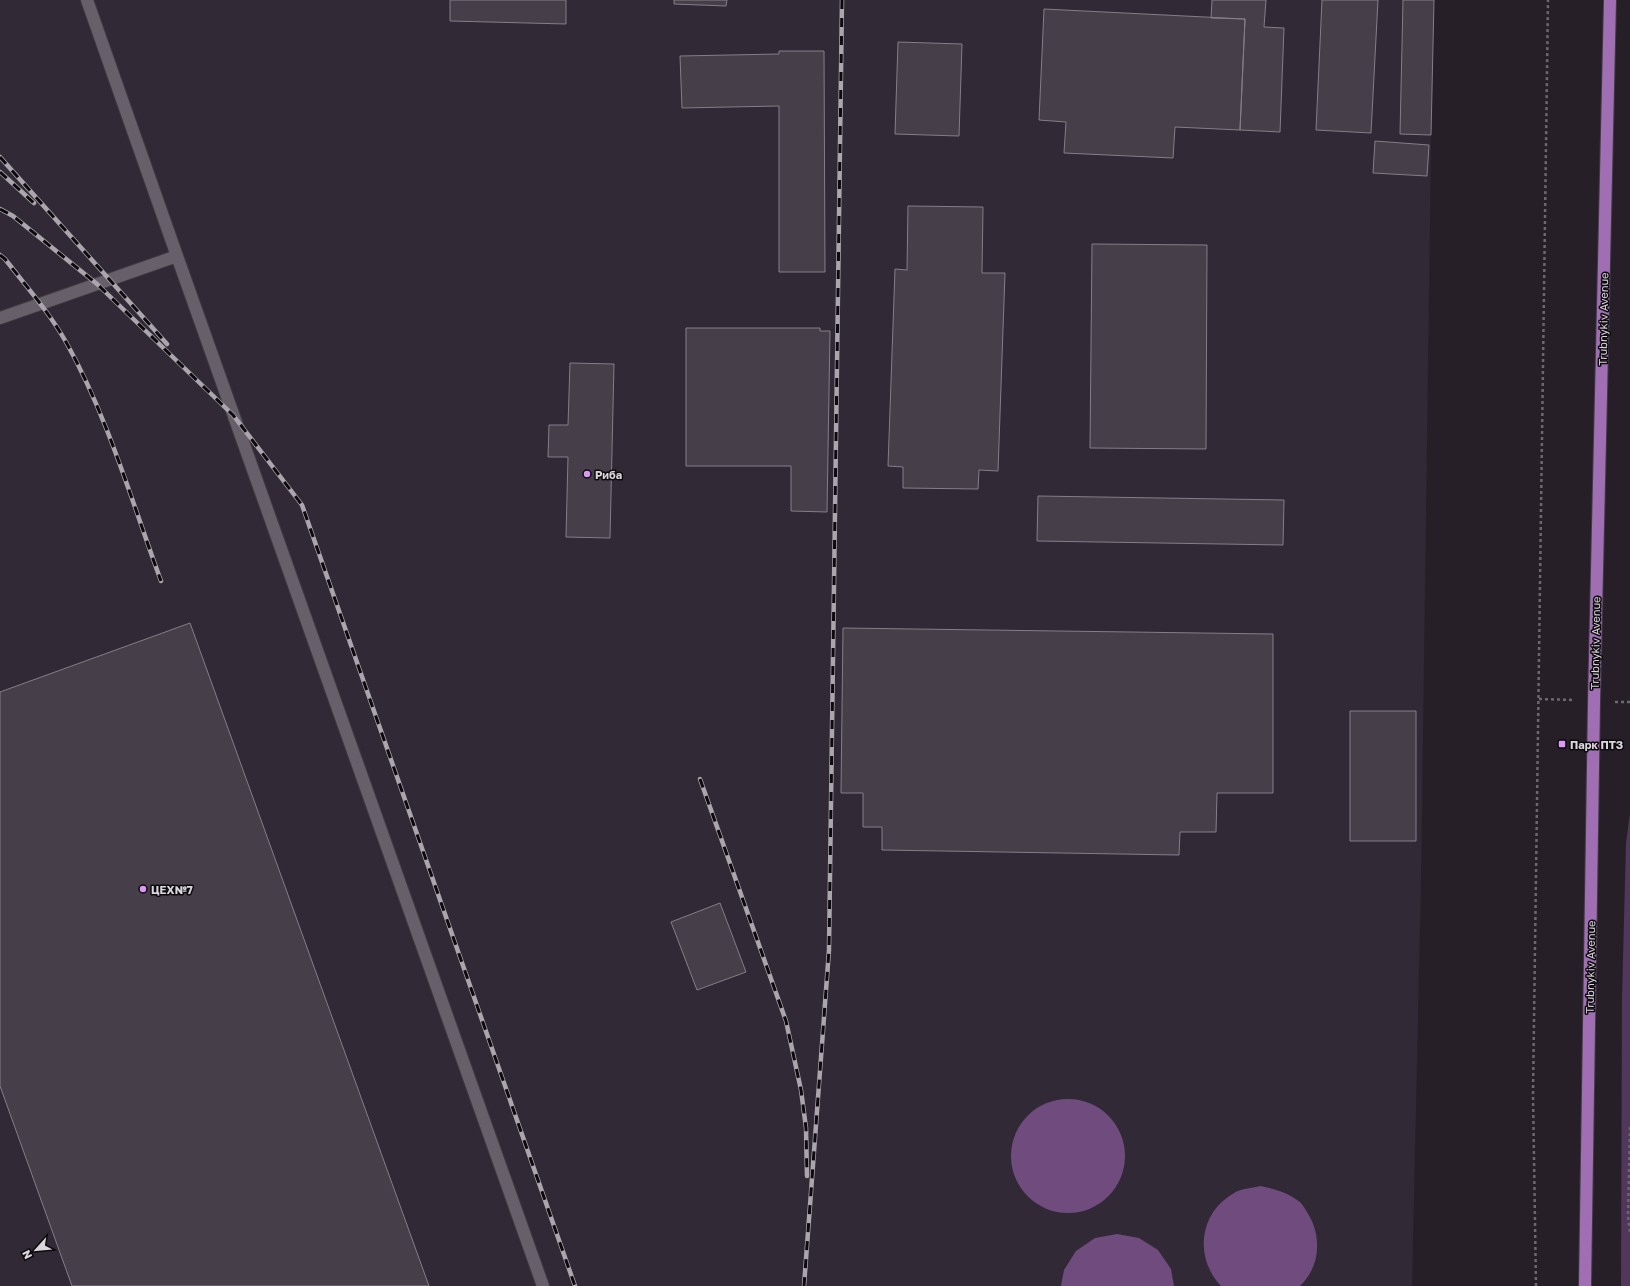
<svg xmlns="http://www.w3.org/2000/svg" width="1630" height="1286" font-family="'Golos Text',sans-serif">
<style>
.built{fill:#322936}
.green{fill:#51375c}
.water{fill:#6f4c7d}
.building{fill:#463f49;stroke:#857e89}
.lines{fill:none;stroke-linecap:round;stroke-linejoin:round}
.minor-casing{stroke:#403a42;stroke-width:14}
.major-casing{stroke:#403a42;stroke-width:14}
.path{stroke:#6d676f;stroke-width:2.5;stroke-dasharray:3 3;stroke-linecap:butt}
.minor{stroke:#67606a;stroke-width:12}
.major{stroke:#9f6eb3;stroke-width:12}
.rail-casing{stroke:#aba6ad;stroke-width:4.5}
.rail{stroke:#0d0a0e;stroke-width:3;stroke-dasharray:9;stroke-linecap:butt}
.poi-dot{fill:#db99f5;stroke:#0d0a0e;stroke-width:1.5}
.labels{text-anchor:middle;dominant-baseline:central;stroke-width:3;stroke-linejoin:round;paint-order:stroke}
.street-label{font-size:11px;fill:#dad6dc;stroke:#0d0a0e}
.poi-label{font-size:11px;font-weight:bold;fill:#dad6dc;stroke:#0d0a0e;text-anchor:start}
</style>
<rect width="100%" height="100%" fill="#261f28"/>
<path class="built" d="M0 0H1433L1421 881 1412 1286H0Z"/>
<path class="green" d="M1630 813V1286H1621L1622 997 1626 843Z"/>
<path class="water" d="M1011 1156a57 57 0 1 1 114 0a57 57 0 1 1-114 0Z
M1260 1186C1275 1189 1287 1192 1300 1202 1303 1205 1305 1209 1307 1212 1322 1235 1321 1266 1300 1286H1221C1196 1260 1198 1218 1228 1197 1231 1195 1235 1192 1238 1191 1245 1188 1253 1188 1260 1186Z
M1117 1234 1139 1238 1158 1250 1171 1269 1174 1286H1061L1064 1270 1076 1251 1095 1238Z"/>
<path class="building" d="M450 0H566V24L450 21Z
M674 0H727L726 6 674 4Z
M1212 0H1266L1264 27 1284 28 1280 132 1240 130 1245 19 1211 18Z
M1322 0H1378L1371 133 1316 130Z
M1403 0H1434L1431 135 1400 134Z
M1044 9 1245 19 1240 130 1175 127 1173 158 1064 153 1066 122 1039 120Z
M898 42 962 44 959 136 895 134Z
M779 51H824L825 272H779V106L682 108 680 56 779 54Z
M1375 141 1429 145 1427 176 1373 173Z
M908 206 983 207 982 273H1005L998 471 979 470 978 489 903 488V467L888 466 895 269 907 270Z
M1092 244 1207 245 1206 449 1090 448Z
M686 328H820V331H830L827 512 791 511V466H686Z
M570 363 614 364 610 538 566 537 568 457H548L549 425H568Z
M1038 496 1284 500 1283 545 1037 541Z
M190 623 429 1286H72L0 1086V692Z
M843 628 1273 634V793H1217L1216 832H1180L1179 855 882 850V827H863V793H841Z
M1350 711H1416V841H1350Z
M720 903 746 972 697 990 671 922Z"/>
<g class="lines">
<g class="minor-casing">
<path id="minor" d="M87 0 177 256
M0 318 177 256 543 1286"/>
</g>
<g class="major-casing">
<path id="major" d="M1585 1286 1594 702 1610 0"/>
</g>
<path class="path" d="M1539 699 1574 700
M1615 702H1630
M1630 1127 1628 1216 1630 1233
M1536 1286 1533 1094 1548 0"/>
<use href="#minor" class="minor"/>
<use href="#major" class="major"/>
<g class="rail-casing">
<path id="rail" d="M0 157 167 344
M0 172 34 203
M0 209 13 216 97 284 233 415 302 505 575 1286
M0 255 5 259C26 286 49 312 66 342 107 415 132 502 161 581
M700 779 786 1021 801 1090 806 1128 807 1176
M804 1286 829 950 842 0"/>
</g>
<use href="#rail" class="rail"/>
</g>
<g class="poi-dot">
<circle cx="587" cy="474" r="4"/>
<rect x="1558" y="740" width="8" height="8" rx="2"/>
<circle cx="143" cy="889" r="4"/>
</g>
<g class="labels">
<g class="street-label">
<text transform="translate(1603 319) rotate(-89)">Trubnykiv Avenue</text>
<text transform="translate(1595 643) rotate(-89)">Trubnykiv Avenue</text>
<text transform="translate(1590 967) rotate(-89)">Trubnykiv Avenue</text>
</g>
<g class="poi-label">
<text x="595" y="474">Риба</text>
<text x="1570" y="744">Парк ПТЗ</text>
<text x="151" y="889">ЦЕХ№7</text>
</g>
</g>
<g transform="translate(36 1250) rotate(243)" stroke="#0d0a0e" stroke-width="3" paint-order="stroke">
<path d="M0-3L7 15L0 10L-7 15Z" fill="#dad6dc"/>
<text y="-6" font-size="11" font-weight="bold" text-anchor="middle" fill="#dad6dc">N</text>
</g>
</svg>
